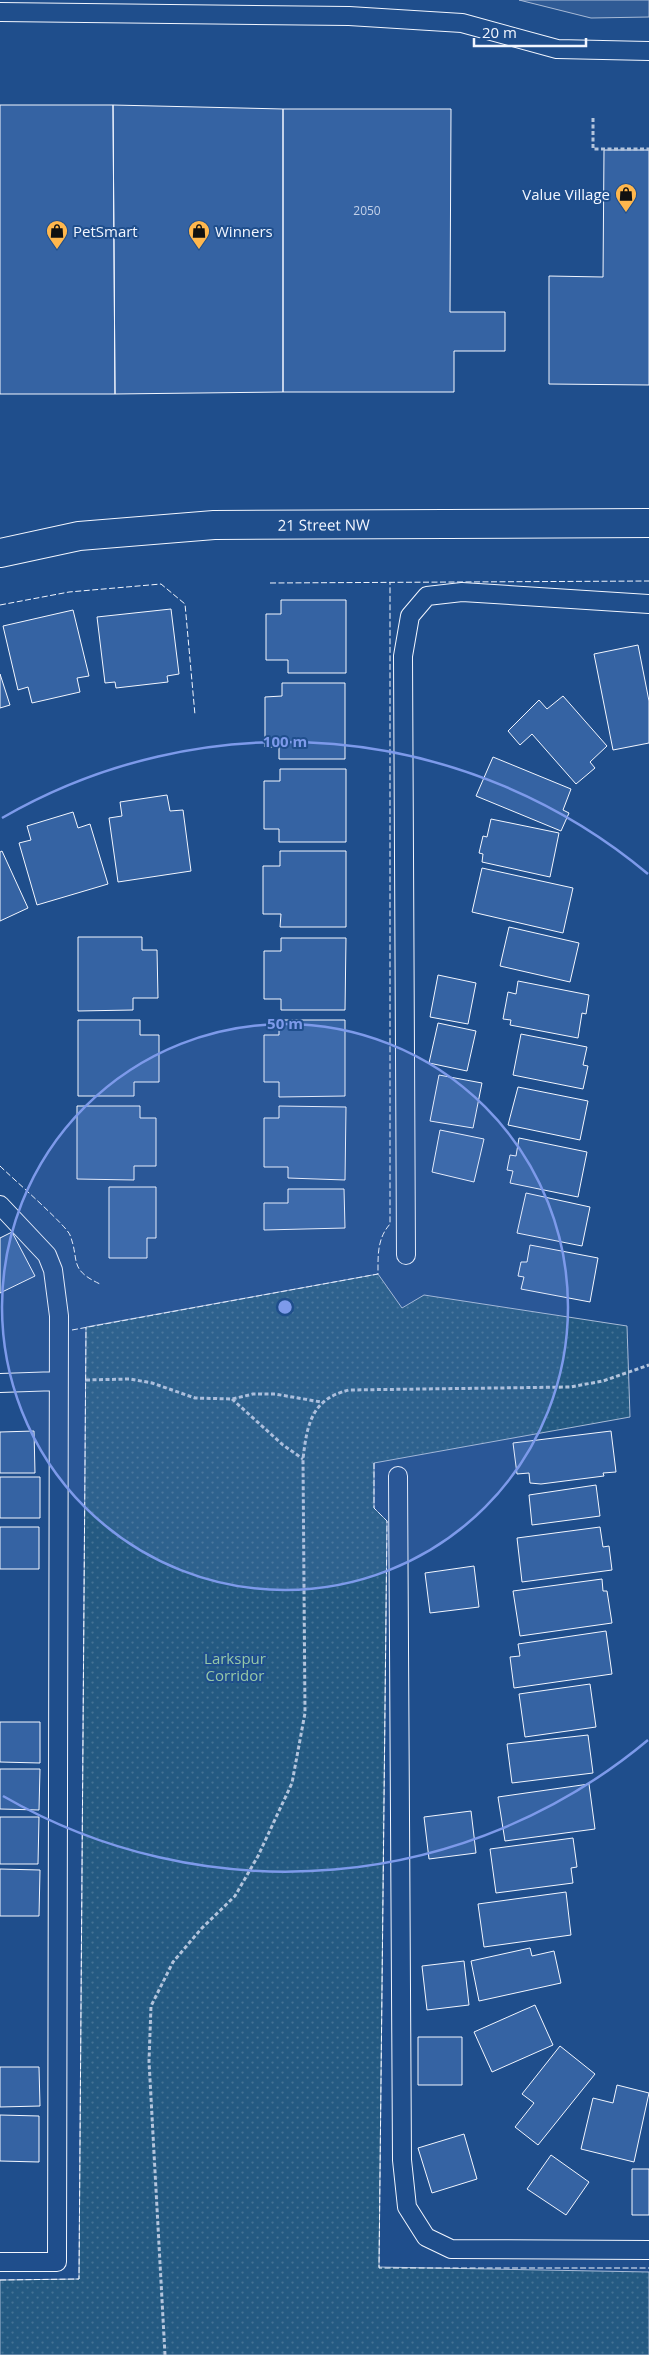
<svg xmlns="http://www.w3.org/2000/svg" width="649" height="2355" font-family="'Open Sans',sans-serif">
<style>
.grass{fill:url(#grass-dots);stroke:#a8bbd7}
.parking{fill:#305b95;stroke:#a8bbd7}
.building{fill:#3563a3;stroke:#f2f6ff}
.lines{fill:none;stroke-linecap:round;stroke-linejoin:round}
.service-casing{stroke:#f2f6ff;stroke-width:20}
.tertiary-casing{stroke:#f2f6ff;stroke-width:30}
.path{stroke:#b3c4dc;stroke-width:3;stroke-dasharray:4 2.5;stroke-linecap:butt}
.service{stroke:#1f4e8c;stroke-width:18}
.tertiary{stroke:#1f4e8c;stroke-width:28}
.fence{stroke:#f2f6ff;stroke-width:1;stroke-dasharray:6 2.5;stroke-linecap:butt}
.ring{fill:none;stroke:#7d9aea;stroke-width:2.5}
.labels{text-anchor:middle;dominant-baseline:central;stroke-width:4;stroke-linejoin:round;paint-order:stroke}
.number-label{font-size:12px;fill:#c3d1e8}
.poi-label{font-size:15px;fill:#f2f6ff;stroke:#1f4e8c;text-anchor:start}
.street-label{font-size:15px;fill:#f2f6ff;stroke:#1f4e8c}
.park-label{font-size:15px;fill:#97c8a6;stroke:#1f4e8c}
.centre{fill:#7d9aea;stroke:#1f4e8c;stroke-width:2.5}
.ring-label{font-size:15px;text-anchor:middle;font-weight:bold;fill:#7d9aea;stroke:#1f4e8c;stroke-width:4;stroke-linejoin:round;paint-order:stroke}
</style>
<defs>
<pattern id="grass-dots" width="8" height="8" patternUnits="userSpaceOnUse" patternTransform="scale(1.25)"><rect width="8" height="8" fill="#245a82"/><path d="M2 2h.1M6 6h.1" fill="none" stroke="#447295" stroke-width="1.8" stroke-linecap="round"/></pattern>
</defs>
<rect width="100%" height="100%" fill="#1f4e8c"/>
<path class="grass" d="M378 1274 402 1308 424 1295 627 1326 630 1417 374 1463V1508L387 1521 379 2267 649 2272V2355H0V2280L79 2279 86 1327Z"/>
<path class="parking" d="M519 0H649V17L591 18Z"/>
<path class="building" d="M0 105H113L115 394H0Z
M113 105 283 109V392L115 394Z
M283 109H451L450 312H505V351H454V392H283Z
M604 150H649V385L549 384V276L603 277Z
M281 600H346V673H288V660H266V614H281Z
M171 609 179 674 167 676 168 682 116 688 115 682 105 683 97 617Z
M73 610 89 676 77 678 80 692 32 703 28 687 18 690 3 626Z
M638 645 649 701V743L613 750 594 654Z
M0 674 10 705 0 708Z
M282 683H345V759H279V747H265V697L282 696Z
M563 696 607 746 590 762 595 768 576 784 532 734 520 745 508 731 539 700 547 709Z
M493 757 571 789 563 810 569 813 561 831 476 796Z
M280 769H346V842H279V829H264V781H280Z
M167 795 170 811 183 810 191 871 118 882 109 818 122 816 120 802Z
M73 812 78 828 90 824 108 884 37 905 19 843 31 840 27 826Z
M491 819 559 833 550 877 482 862 483 854 479 853 483 836 487 837Z
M2 851 28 908 0 921V852Z
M280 851H346V927H280L281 914H263V866H280Z
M482 868 573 888 563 933 472 912Z
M509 927 579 943 570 982 500 966Z
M78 937H142V950H157L158 998H133V1010L78 1011Z
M281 938H346L345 1010H281V999H264V951H281Z
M438 975 476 983 468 1024 430 1017Z
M518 981 589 995 586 1014 582 1013 578 1038 510 1025 511 1020 503 1019 508 992 516 994Z
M78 1020H140V1035H159V1082H134V1096H78Z
M279 1020H345V1096L279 1097V1082H264V1035H279Z
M438 1023 476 1031 467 1071 429 1063Z
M521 1034 587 1047 583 1065 588 1066 583 1089 513 1075Z
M439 1075 482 1083 473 1128 430 1121Z
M518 1087 588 1101 580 1140 508 1125Z
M77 1106H140V1118H156V1166H134V1180L77 1179Z
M279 1106 346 1107 345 1180 288 1178V1167H264V1118H279Z
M440 1130 484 1139 474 1182 432 1172Z
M519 1138 587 1152 578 1197 510 1183 513 1171 507 1170 510 1155 516 1156Z
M109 1187H156V1238H147V1258H109Z
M288 1189H344L345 1228 264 1230V1203H288Z
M526 1193 590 1207 582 1246 517 1233Z
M12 1232 35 1276 0 1293V1238Z
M530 1245 598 1258 590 1302 521 1289 524 1277 518 1276 521 1262H527Z
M34 1431 35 1473H0V1432Z
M611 1431 616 1472 603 1473 604 1476 541 1484 530 1483 529 1473 517 1474 513 1443Z
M0 1477H40V1518H0Z
M596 1485 600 1516 532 1525 529 1495Z
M0 1527H39V1569H0Z
M600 1527 603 1547 609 1546 612 1570 522 1582 517 1538Z
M474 1566 479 1607 430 1613 425 1573Z
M602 1579 603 1591H607L612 1623 520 1636 513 1591Z
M606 1631 612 1674 514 1688 510 1657 520 1656 518 1644Z
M590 1684 596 1727 525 1737 519 1694Z
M0 1722H40V1763L0 1762Z
M588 1735 593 1773 512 1783 507 1744Z
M0 1769H40L39 1810 0 1809Z
M589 1784 595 1829 505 1841 498 1797Z
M471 1811 476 1853 429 1859 424 1817Z
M0 1817H39L38 1864H0Z
M573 1838 577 1867 571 1868 573 1883 496 1893 490 1849Z
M0 1869 40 1870 39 1916H0Z
M566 1892 571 1935 484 1947 478 1904Z
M530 1948 532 1956 554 1951 561 1983 479 2001 471 1961Z
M464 1961 469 2005 427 2010 422 1966Z
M535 2005 553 2045 492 2072 474 2032Z
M418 2037H462V2085H418Z
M560 2046 595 2074 538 2145 515 2127 534 2103 522 2094Z
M0 2067H39L40 2106 0 2107Z
M617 2085 649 2093 634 2162 581 2149 593 2098 613 2103Z
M0 2115 39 2116V2162L0 2161Z
M464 2134 477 2179 432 2193 418 2148Z
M551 2155 589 2182 566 2215 527 2189Z
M632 2169H649V2215H632Z"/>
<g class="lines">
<g class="service-casing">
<path id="service" d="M0 12 349 16 462 23 557 49 649 51
M0 1205 47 1255 53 1270 59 1316 57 2262H0
M406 1255 403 656 410 616 427 596 462 592 649 604
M0 1383 58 1381
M398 1476 402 2160 407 2207 426 2237 451 2249 649 2250"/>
</g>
<g class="tertiary-casing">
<g id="tertiary">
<path id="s1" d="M0 553 79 536 214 525 649 523"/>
</g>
</g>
<path class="path" d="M593 118V149H649
M86 1380 130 1379 152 1383 195 1398 232 1399 253 1394H275L321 1402
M232 1399 283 1445 303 1459
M165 2355 149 2061 151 2006 173 1962 201 1929 235 1896 258 1856 292 1783 305 1713 303 1459C307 1425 311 1399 349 1390L570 1387 603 1381 649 1365"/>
<use href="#service" class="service"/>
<use href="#tertiary" class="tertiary"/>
<path class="fence" d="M270 583 649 581
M0 605 69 592 161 584 185 604 195 715
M0 1166C11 1177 66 1225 70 1235 80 1261 68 1269 100 1284
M72 1330 378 1274C378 1255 377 1239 390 1224V583
M374 1463V1508L387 1521 379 2268H649
M0 2280 79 2279 86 1327"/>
</g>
<circle cx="285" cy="1307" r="283" fill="#7d9aea" fill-opacity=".12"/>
<g class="ring">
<circle cx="285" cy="1307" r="283"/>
<path d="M648 1740A565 565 0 0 1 3 1796M2 818A565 565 0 0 1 648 874"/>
</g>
<defs>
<g id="shop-pin" transform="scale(1.125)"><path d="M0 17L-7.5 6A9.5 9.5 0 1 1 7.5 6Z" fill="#ffb74d" stroke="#1f4e8c"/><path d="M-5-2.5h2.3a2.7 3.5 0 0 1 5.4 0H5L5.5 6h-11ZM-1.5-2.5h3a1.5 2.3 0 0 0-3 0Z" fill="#111"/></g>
</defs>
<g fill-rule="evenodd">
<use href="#shop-pin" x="626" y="194"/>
<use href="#shop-pin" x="57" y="231"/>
<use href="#shop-pin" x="199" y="231"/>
</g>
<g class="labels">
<g class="number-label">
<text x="367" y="210">2050</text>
</g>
<g class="poi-label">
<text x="610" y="194" text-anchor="end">Value Village</text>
<text x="73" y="231">PetSmart</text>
<text x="215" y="231">Winners</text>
</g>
<g class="street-label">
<text stroke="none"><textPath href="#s1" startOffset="326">21 Street NW</textPath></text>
</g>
<g class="park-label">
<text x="235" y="1658">Larkspur<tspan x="235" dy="17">Corridor</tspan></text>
</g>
</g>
<circle cx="285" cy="1307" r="8" class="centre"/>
<g class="ring-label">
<text x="285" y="747">100 m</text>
<text x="285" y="1029">50 m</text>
</g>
<path d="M474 38v8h112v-8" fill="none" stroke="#f2f6ff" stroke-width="2.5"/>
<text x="482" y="38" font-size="15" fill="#f2f6ff" stroke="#1f4e8c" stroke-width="4" paint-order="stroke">20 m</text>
</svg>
